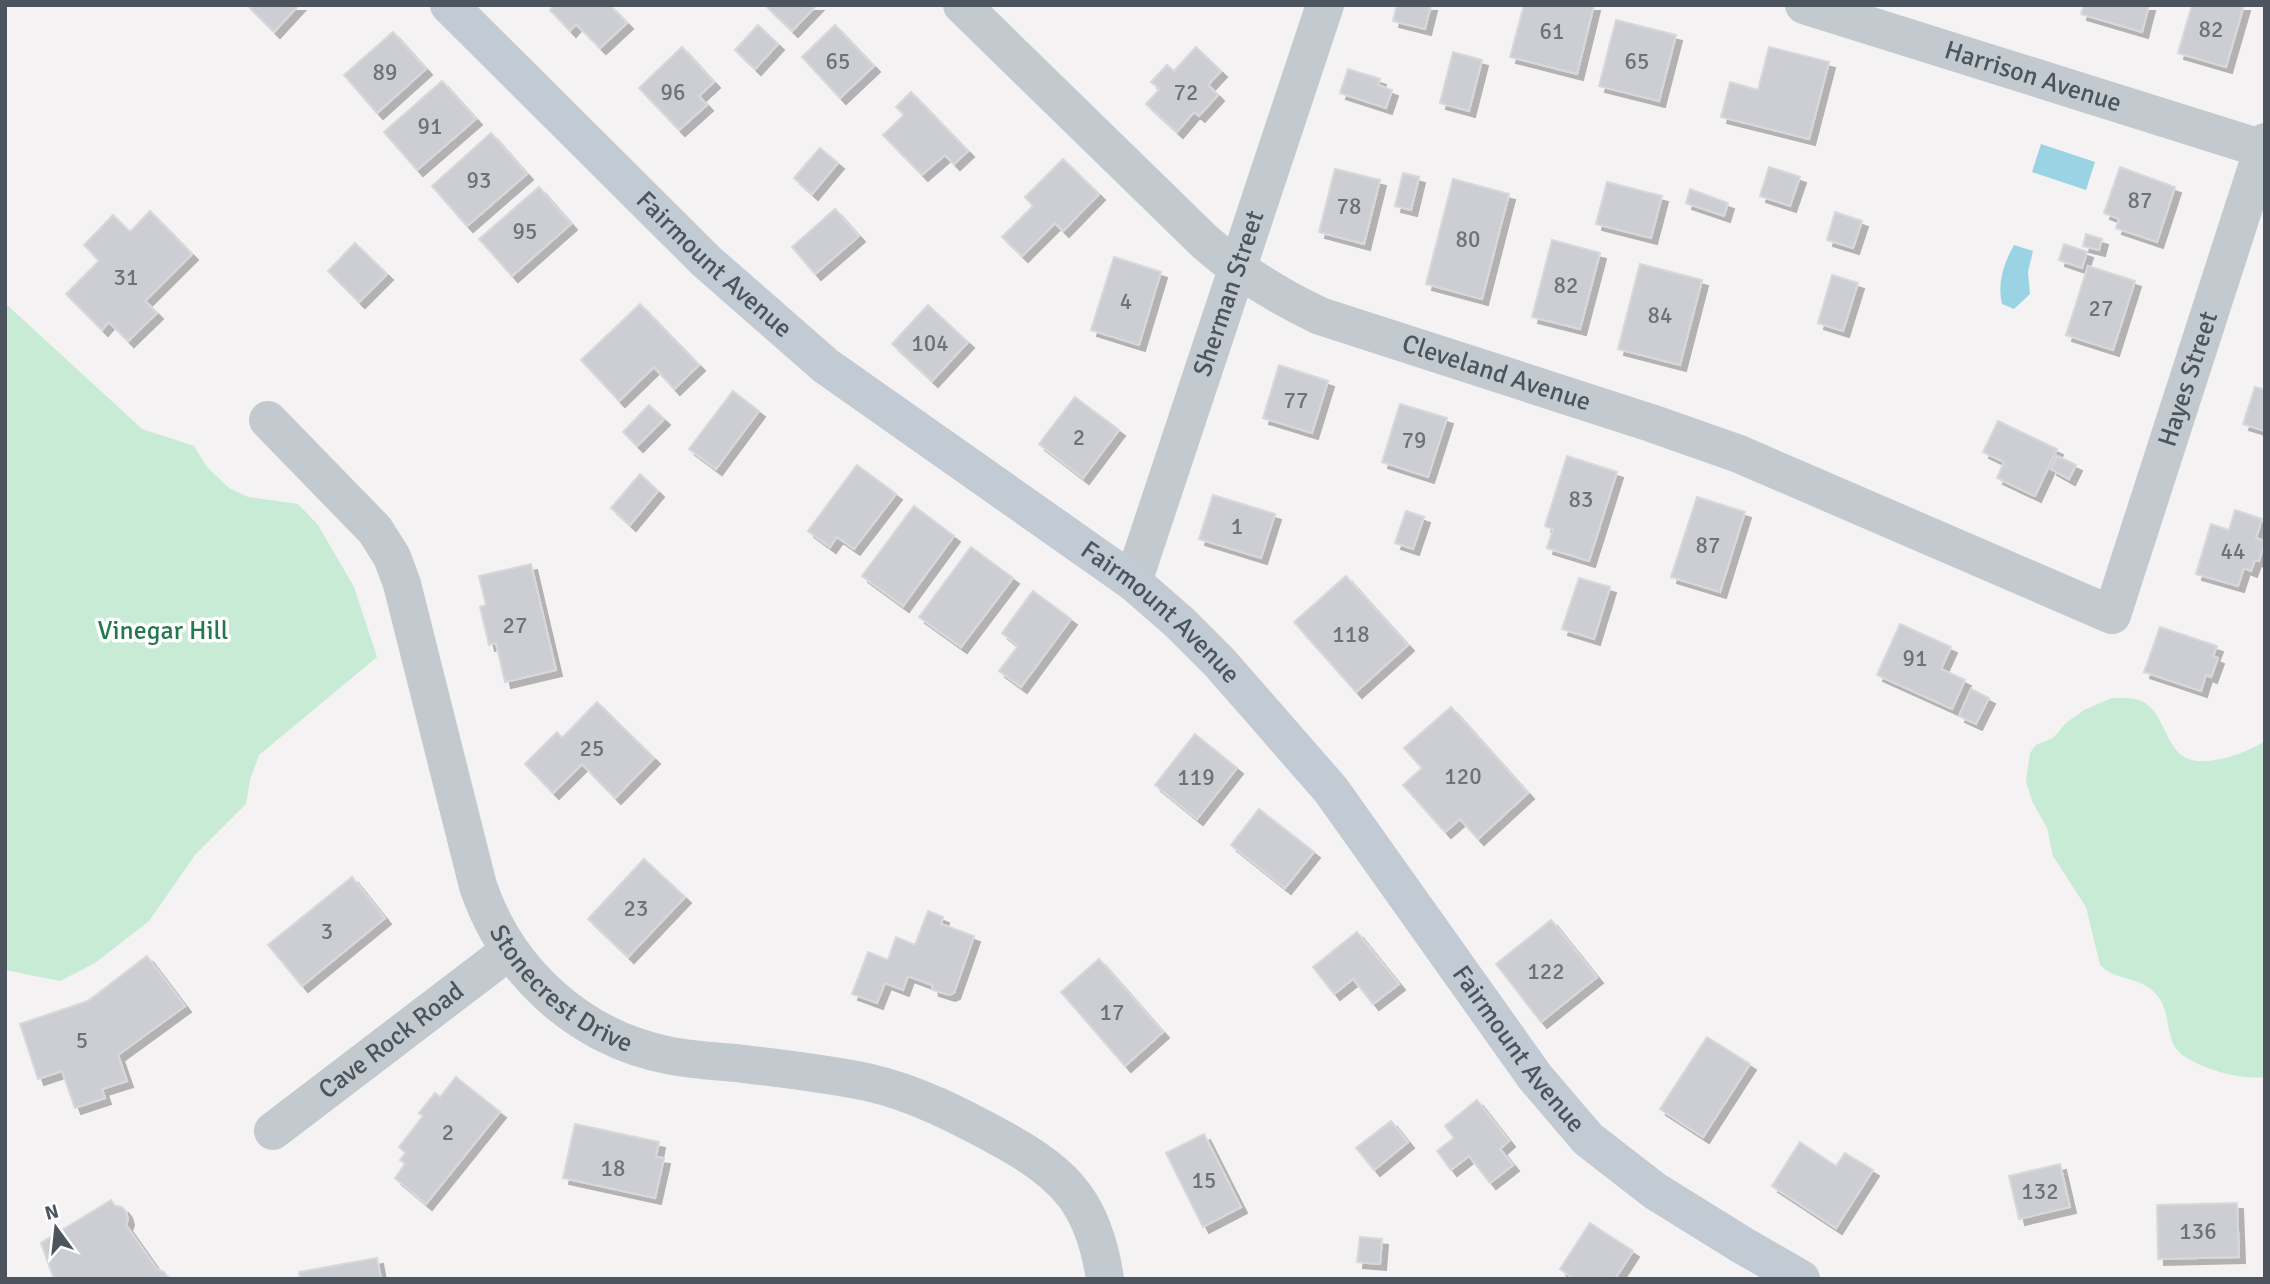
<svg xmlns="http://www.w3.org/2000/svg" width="2270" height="1284" font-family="Signika,sans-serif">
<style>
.green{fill:#c7ebd5}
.water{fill:#9ad3e3}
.building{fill:#cdced4;stroke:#d7d8dc;stroke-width:2;filter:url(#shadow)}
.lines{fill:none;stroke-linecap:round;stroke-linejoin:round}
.street{stroke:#c2c9cf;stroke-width:38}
.secondary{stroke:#c2cad3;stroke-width:38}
.labels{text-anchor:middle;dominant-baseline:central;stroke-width:7;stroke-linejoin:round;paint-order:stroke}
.number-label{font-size:23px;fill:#6c737b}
.street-label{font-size:26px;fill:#4c555d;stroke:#fff}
.park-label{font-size:26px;fill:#24784e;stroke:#fff}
</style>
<defs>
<filter id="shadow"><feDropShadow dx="6" dy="6" stdDeviation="0" flood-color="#0004"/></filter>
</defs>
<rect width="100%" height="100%" fill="#f4f2f2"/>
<path class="green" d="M5 303 142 429 194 446 207 467 229 488 248 497 298 504 318 525 354 587 377 657 259 755 250 780 246 804 195 855 149 921 95 963 60 981 5 970Z
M2112 698C2122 698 2136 697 2145 703 2162 714 2165 738 2178 752 2196 773 2247 753 2265 741V1077C2243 1081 2183 1066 2173 1044 2166 1026 2169 1009 2156 994 2141 976 2115 981 2100 965L2086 907 2053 856 2047 828 2032 801 2026 781 2030 753 2036 745 2053 738 2066 723 2084 710Z"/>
<path class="water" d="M2041 144 2095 162 2086 190 2032 172Z
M2014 245 2033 251 2028 272 2030 294 2014 309 2002 304C1997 283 2004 263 2014 245Z"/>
<path class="building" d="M247 5H299L274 32Z
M555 5H610L627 23 600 48 576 24 570 31 550 10Z
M765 5H817L792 31Z
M1397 5H1431L1425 29 1393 21Z
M1524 5H1594L1577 74 1510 57Z
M2084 5H2149L2142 32 2081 14Z
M2192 5H2244L2226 67 2178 53Z
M1616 20 1676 35 1659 101 1599 86Z
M758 25 778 44 755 69 735 50Z
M835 25 874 66 840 98 802 57Z
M393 32 426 69 377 113 344 75Z
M682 47 714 82 699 96 707 105 679 130 639 88Z
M1196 47 1221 71 1208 85 1218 95 1199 116 1194 112 1177 132 1146 104 1160 89 1151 82 1167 65 1174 71Z
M1769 47 1829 62 1809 139 1721 117 1730 82 1758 90Z
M1453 52 1482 60 1469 111 1440 103Z
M1348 69 1380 79 1378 85 1392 90 1386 108 1340 93Z
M442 81 476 119 417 170 384 132Z
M911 92 968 151 954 164 945 155 922 175 883 135 904 115 896 107Z
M491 133 527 174 467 226 432 186Z
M820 148 838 163 812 194 794 178Z
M1063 159 1099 194 1063 231 1055 223 1022 256 1002 237 1033 206 1025 197Z
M1769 167 1800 177 1790 206 1760 196Z
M2120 167 2175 187 2157 242 2116 228 2119 219 2104 213Z
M1335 169 1380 180 1364 244 1319 232Z
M1403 173 1419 177 1411 210 1395 206Z
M1453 179 1509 194 1482 299 1426 284Z
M1607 182 1662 196 1651 238 1596 224Z
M539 187 571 224 512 276 479 239Z
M1690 189 1728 203 1724 216 1686 203Z
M835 209 859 236 815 274 792 247Z
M150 211 192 254 145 301 157 313 128 341 109 322 102 330 66 294 99 261 84 245 113 215 130 232Z
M1835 212 1862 221 1853 248 1827 240Z
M2086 234 2102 239 2099 250 2083 246Z
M1552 240 1600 253 1580 329 1532 317Z
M355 243 387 274 359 302 328 271Z
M2064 244 2087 252 2082 268 2059 260Z
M1114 257 1161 272 1139 345 1091 330Z
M1640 264 1702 280 1680 365 1618 349Z
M2088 266 2135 281 2113 350 2066 335Z
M1832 275 1858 283 1843 331 1818 323Z
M640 304 699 365 674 389 654 367 619 401 581 360Z
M928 305 968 342 932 381 892 344Z
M1279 365 1328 381 1312 433 1263 418Z
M2255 387 2265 390V431L2243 424Z
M733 391 759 411 716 469 689 449Z
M1075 397 1119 430 1083 478 1039 444Z
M1400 404 1447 418 1428 477 1382 462Z
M649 405 664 419 637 446 623 432Z
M1998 421 2057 449 2035 496 1997 478 2004 462 1983 452Z
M1567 456 1617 472 1589 561 1547 548 1553 529 1545 526Z
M2057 456 2076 465 2069 479 2051 469Z
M857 465 896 494 854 549 837 537 830 547 808 531Z
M640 474 658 491 630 525 611 508Z
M1213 495 1275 514 1261 558 1199 539Z
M1697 497 1745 512 1720 592 1671 577Z
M914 506 954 536 903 606 862 576Z
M2235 510 2262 519 2256 538 2265 541 2259 561 2255 560 2251 571 2244 568 2238 586 2196 574 2211 524 2229 530Z
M1406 511 1424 517 1413 549 1395 543Z
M971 547 1013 578 961 647 919 617Z
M531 564 556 670 505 682 496 643 489 645 480 607 486 605 479 576Z
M1346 576 1408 645 1356 692 1294 622Z
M1579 578 1610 587 1594 639 1562 629Z
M1033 591 1071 619 1021 687 999 671 1018 646 1002 633Z
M1900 624 1951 647 1941 669 1965 680 1952 709 1877 675Z
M2160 627 2217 646 2213 656 2218 658 2211 677 2206 675 2201 691 2144 672Z
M1971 689 1989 698 1976 724 1959 716Z
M597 702 654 758 615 798 582 764 553 793 525 764 557 732 562 738Z
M1451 707 1528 793 1478 839 1460 819 1445 832 1403 785 1422 768 1404 748Z
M1195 734 1237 768 1197 819 1155 785Z
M1259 809 1314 852 1285 888 1231 845Z
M644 859 685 897 628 957 588 919Z
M352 877 385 918 302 986 268 945Z
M928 911 943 917 941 924 974 936 954 993 949 995 933 990 932 985 908 976 903 990 885 983 877 1003 852 994 868 952 888 960 896 937 915 945Z
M1551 920 1597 977 1541 1022 1496 964Z
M1357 932 1399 984 1373 1004 1353 979 1334 994 1313 967Z
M147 956 185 1006 118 1055 127 1081 102 1089 105 1098 75 1108 62 1071 38 1079 20 1024 88 1001Z
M1099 959 1163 1032 1125 1066 1061 992Z
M1707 1037 1750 1064 1703 1137 1660 1109Z
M456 1077 500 1112 426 1204 395 1178 405 1164 400 1160 406 1153 399 1147 423 1116 419 1113 435 1093 440 1097Z
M1477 1100 1509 1141 1500 1149 1513 1165 1490 1183 1469 1156 1451 1170 1437 1151 1454 1138 1445 1126Z
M1391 1121 1408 1142 1374 1170 1356 1148Z
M575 1124 659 1142 656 1157 664 1158 655 1198 563 1178Z
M1204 1134 1241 1207 1203 1227 1166 1153Z
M1800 1142 1836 1166 1845 1153 1873 1170 1836 1228 1772 1186Z
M2060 1164 2070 1207 2019 1219 2009 1176Z
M111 1200 115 1206 122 1207 126 1212 128 1219 126 1225 157 1269 164 1272 169 1279H54L41 1243Z
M2237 1203 2239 1257 2158 1259 2157 1205Z
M1590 1223 1633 1251 1615 1279H1574L1560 1269Z
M1360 1237 1382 1239 1380 1264 1357 1262Z
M377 1258 381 1279H300L299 1272Z"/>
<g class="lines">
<g class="street">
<path id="s1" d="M962 5 1205 242C1240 273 1278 296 1320 316L1651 423 1739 454 2112 615 2265 142"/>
<path id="s2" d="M1804 5 2263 149"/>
<path id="s3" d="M268 420 375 530 392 557 402 584 478 886C507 971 578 1037 667 1055 690 1060 713 1061 736 1063 779 1068 824 1073 867 1082 916 1093 960 1116 1004 1140 1067 1175 1094 1205 1105 1279"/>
<path id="s4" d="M1133 582 1325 5"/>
<path id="s5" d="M273 1131 509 951"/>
</g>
<path class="secondary" id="s6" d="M449 5 706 261 826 366 1133 582 1179 622 1220 663 1331 790 1535 1077 1588 1139 1655 1191 1742 1245 1801 1279"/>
</g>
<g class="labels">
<g class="number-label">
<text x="2211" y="29">82</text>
<text x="1552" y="31">61</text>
<text x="838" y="61">65</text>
<text x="1637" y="61">65</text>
<text x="385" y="72">89</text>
<text x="673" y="92">96</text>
<text x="1186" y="92">72</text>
<text x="430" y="126">91</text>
<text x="479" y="180">93</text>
<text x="2140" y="200">87</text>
<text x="1349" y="206">78</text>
<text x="525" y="231">95</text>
<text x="1468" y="239">80</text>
<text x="126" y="277">31</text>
<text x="1566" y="285">82</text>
<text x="1126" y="301">4</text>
<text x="2101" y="308">27</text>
<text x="1660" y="315">84</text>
<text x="930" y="343">104</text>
<text x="1296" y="400">77</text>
<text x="1079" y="437">2</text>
<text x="1414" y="440">79</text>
<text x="1581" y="499">83</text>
<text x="1237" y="526">1</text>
<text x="1708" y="545">87</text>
<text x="2233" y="551">44</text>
<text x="515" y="625">27</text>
<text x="1351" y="634">118</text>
<text x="1915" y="658">91</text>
<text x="592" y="748">25</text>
<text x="1463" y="776">120</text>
<text x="1196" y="777">119</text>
<text x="636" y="908">23</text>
<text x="327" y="931">3</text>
<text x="1546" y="971">122</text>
<text x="1112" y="1012">17</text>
<text x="82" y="1040">5</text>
<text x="448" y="1132">2</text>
<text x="613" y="1168">18</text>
<text x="1204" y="1180">15</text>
<text x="2040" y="1191">132</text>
<text x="2198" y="1231">136</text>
</g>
<g class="street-label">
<text stroke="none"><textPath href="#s2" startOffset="240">Harrison Avenue</textPath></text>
<text stroke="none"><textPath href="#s6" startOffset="371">Fairmount Avenue</textPath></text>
<text stroke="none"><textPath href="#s4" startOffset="304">Sherman Street</textPath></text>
<text stroke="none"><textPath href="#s1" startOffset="662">Cleveland Avenue</textPath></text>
<text stroke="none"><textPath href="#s1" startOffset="1572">Hayes Street</textPath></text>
<text stroke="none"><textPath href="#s6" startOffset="938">Fairmount Avenue</textPath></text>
<text stroke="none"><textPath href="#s3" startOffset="662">Stonecrest Drive</textPath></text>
<text stroke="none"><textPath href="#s5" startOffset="149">Cave Rock Road</textPath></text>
<text stroke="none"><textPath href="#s6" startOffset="1505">Fairmount Avenue</textPath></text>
</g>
<g class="park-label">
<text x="163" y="631">Vinegar Hill</text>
</g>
</g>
<rect width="2270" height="1284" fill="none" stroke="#4c555d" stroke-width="14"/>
<g transform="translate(56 1228) rotate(345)" stroke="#ffffff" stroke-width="5" paint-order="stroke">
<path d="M0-5L12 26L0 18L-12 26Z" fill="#4c555d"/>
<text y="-10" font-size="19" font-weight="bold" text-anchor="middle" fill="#4c555d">N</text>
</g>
</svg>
